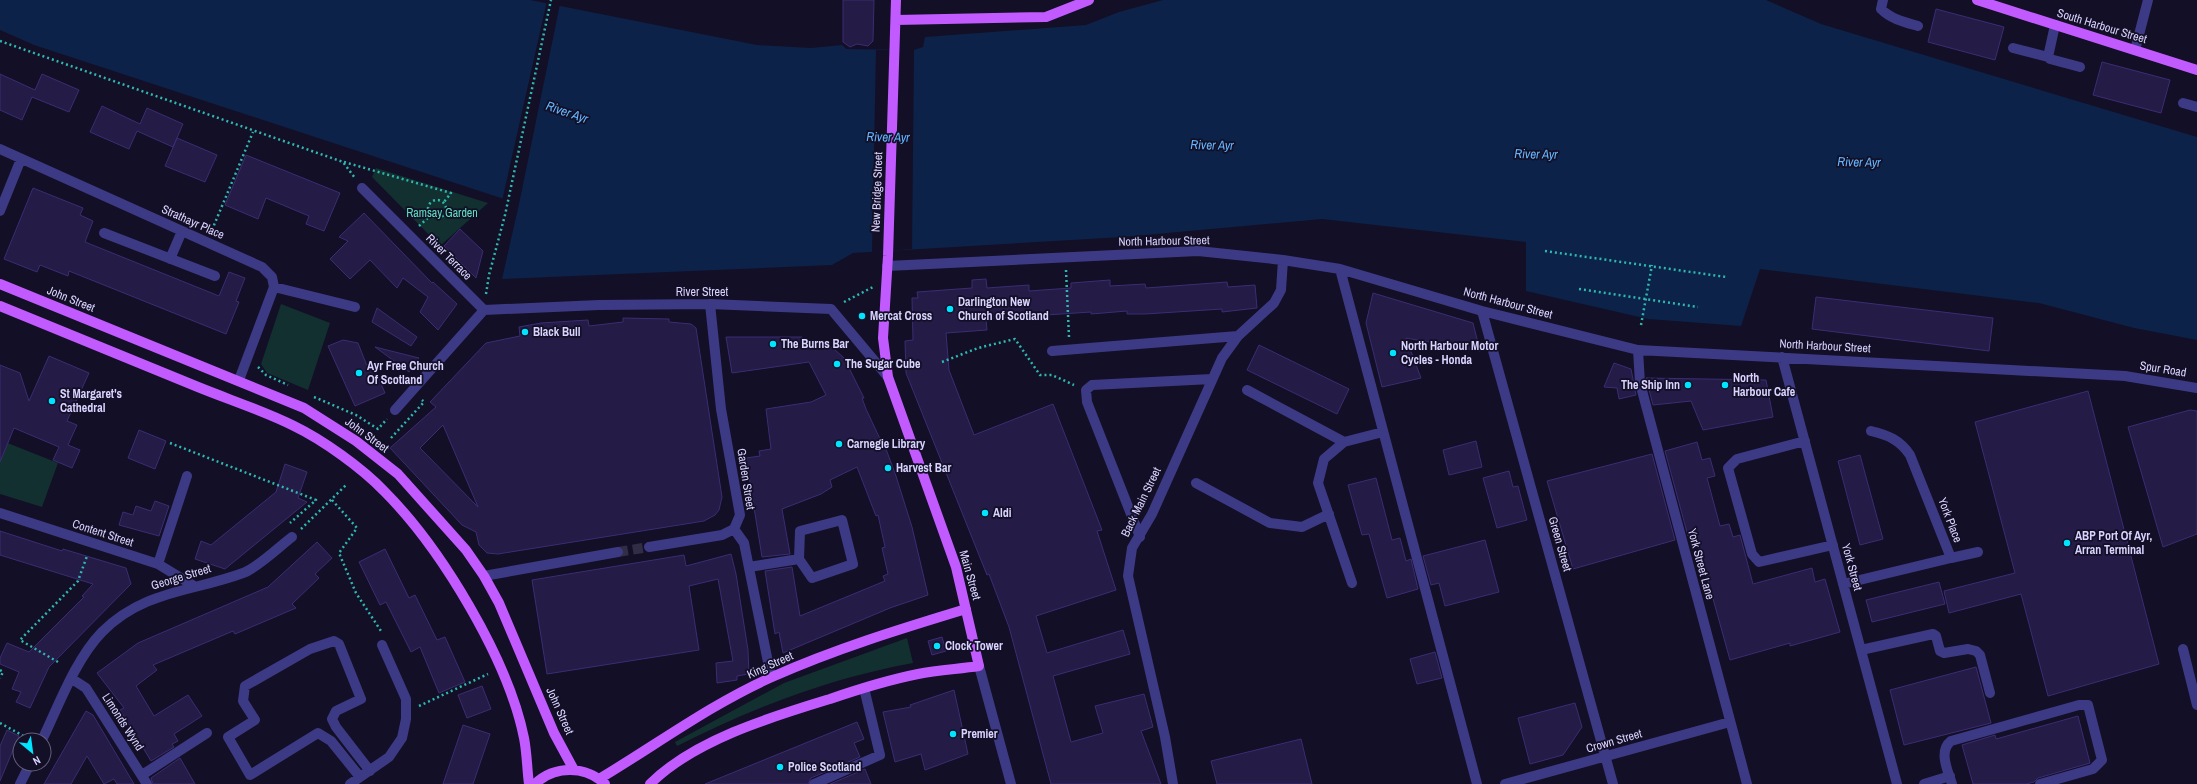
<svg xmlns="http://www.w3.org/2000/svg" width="2197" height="784" font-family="'Archivo Narrow',sans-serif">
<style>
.green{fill:#12302f}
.water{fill:#0c2248}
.pier{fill:#130f26}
.building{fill:#241b47;stroke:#3b2d73;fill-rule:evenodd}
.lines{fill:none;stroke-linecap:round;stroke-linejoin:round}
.minor-tunnel{stroke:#312d47;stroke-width:10;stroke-dasharray:10 5;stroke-linecap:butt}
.path{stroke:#2fb8b0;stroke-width:2.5;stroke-dasharray:2 3;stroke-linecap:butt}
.minor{stroke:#3d3a85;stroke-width:10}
.major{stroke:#c25bff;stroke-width:10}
.poi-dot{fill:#00e5ff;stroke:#130f26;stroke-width:1.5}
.labels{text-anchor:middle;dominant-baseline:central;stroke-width:3.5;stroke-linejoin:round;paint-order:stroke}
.street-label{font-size:12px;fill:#d9d4ff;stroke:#130f26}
.park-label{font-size:12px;fill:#5fe0c0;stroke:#130f26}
.poi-label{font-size:12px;font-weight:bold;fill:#d9d4ff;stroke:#130f26;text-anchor:start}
.water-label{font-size:13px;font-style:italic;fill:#62b6ff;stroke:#130f26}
</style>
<rect width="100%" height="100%" fill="#130f26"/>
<path class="green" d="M376 168 488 203 440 246 372 177Z
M281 304 330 323 308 390 267 373 261 364Z
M0 440 58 463 42 507 0 494Z
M907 638 913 663C830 678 752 708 677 746L675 742 784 683Z"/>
<path class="water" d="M0 0H530L757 45 811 48 842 45 846 49 914 50 923 47 925 37 1086 25 1119 12 1163 0H1766L1821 24 2197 137V340L2134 328 2039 303 1760 269 1741 326 1648 319 1526 291V242L1322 219 1123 237 853 253 832 265 502 279 519 204 34 45 0 30Z"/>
<path class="pier" d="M547 1 560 4 519 204 502 201Z
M876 50H914L912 249 872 252Z"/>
<path class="building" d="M843 0H874L873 41 868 46 857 44 850 47 843 42Z
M1936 9 2004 27 1995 60 1928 42Z
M2102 62 2170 80 2161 113 2093 95Z
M0 74 35 90 42 74 79 90 69 112 32 97 22 120 0 110Z
M102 106 140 124 147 108 183 124 173 147 137 131 129 149 90 132Z
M177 138 217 155 205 182 165 166Z
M246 155 340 193 324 231 306 224 309 216 266 198 258 219 225 205Z
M33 188 83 208 80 215 93 221 85 242 219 296 229 272 245 278 236 301 239 302 226 334 69 271 68 276 40 265 37 272 4 259Z
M364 213 432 283 433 282 457 304 438 330 420 312 428 297 403 278 397 288 370 260 350 279 330 259 348 241 339 237Z
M460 229 483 251 476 278 444 246Z
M986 279 987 288 1029 285V291L1071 288V283L1110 280V286L1145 284 1146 288 1227 282 1228 287 1255 285 1257 308 1222 312V309L1145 314H1127V311L1091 314V312L986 319 987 330 946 333 949 370 974 435 1053 404 1102 530 1097 531 1116 590 1036 616 1047 653 1123 630 1130 654 1053 676 1071 742 1103 733 1095 706 1144 694 1153 727 1141 731 1161 784H1051L1009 627 989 574 987 575 906 373 905 341 913 340 912 298H918L917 292 972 288V280Z
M1373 293 1473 323 1480 351 1406 338 1421 378 1382 387 1366 323Z
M1816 297 1993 318 1989 351 1812 329Z
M377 308 417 337 411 346 372 322Z
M623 318 669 319V322L691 324 696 328 722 497 719 510 715 515 704 521 498 554 487 553 479 545 476 532 462 525 390 448 436 407 430 402 486 343 520 336 519 327 541 323 588 320 589 326 623 322ZM443 425 478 507 420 448Z
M726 337H802L803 348 819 340 834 349 844 358 864 398H862L866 409 881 441H883L896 476 912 527 928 595 890 608 783 653 779 632 775 634 765 571 792 567 800 616 885 581 883 576 888 574 882 548 885 547 878 515 876 516 857 467 830 480 832 487 821 494 782 509 790 554 762 557 746 458 760 456 759 451 771 449 766 409 811 402 826 395 809 362 732 373Z
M343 340 358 343 367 366 372 363 385 393 355 406 328 346Z
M1259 345 1349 389 1337 414 1247 370Z
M375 347 419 358 409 372Z
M49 356 89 373 67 421 77 425 68 445 80 450 72 468 53 460 59 447 14 428 0 462V365L20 373 29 401Z
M1614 363 1631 369 1636 395 1619 399 1617 388 1604 387Z
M1646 378 1766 380 1773 417 1703 430 1691 401 1653 405Z
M2088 391 2159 664 2048 696 2021 594 1949 613 1944 591 2015 573 1975 422Z
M2190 410 2197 411V534L2163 547 2128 427Z
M139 430 166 441 155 469 128 458Z
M1476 441 1482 467 1449 475 1443 450Z
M1697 442 1702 460 1710 458 1715 476 1707 478 1720 526 1729 524 1733 537 1740 535 1753 584 1812 568 1815 582 1825 579 1840 632 1790 646V643L1730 660 1695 534 1688 536 1665 451Z
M1652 454 1675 540 1573 569 1547 481Z
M1860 455 1883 539 1860 545 1838 461Z
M285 464 307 472 298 498 307 502 225 569 195 559 201 541 211 545 276 492Z
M1509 471 1513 487 1518 486 1527 520 1497 528 1483 478Z
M1376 478 1392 540 1400 538 1406 561 1411 559 1418 589 1387 598 1369 534 1362 535 1348 485Z
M155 501 169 506 159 536 119 525 123 512 133 515 136 506 151 511Z
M0 531 62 551 63 549 126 568 131 584 49 667 30 708 16 702 21 692 12 689 19 672 0 664V658L7 643 29 652 84 597 82 596 93 584 0 555Z
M1485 540 1499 592 1445 606 1439 583 1431 585 1423 556Z
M317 542 332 558 315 574 319 578 292 604 296 608 235 634 233 631 153 665 157 670 136 686 154 716 188 695 202 716 174 734 178 741 172 744 174 747 151 761 120 710 124 708 97 673 138 643 268 587Z
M385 549 409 598 415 595 437 640 445 637 465 682 439 693 420 647 411 652 386 602 380 605 359 562Z
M731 554 736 574 748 650 749 674 737 676V680L717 683 716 663 733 661 718 579 689 586 699 650 547 674 532 580 684 555 686 566Z
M1939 582 1945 604 1872 622 1866 600Z
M942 637 946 651 932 655 928 641Z
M1435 652 1442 678 1417 684 1410 659Z
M1976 667 1991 723 1904 745 1890 690Z
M482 686 491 709 467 718 458 695Z
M954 690 968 754 925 770 921 754 895 762 883 712 911 707 910 705Z
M1575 703 1582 727 1563 755 1530 764 1518 718Z
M86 711 93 715 134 784H117L114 779 104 784 87 756 71 784H44Z
M2078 716 2090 763 2038 778 2034 782 2026 784H1973L1962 745 1995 735 1996 739Z
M857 722 864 739 854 743 860 757 811 778 808 784H705Z
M463 725 490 734 473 784H443Z
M7 730 19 736 0 781V746Z
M1301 739 1312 784H1217L1211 761Z
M180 758 195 784H153L151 778Z
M865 769 871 784H830Z"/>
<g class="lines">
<path class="minor-tunnel" d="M618 552 649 547"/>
<path class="path" d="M0 41 343 162 355 178
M344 162 451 193 444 202
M428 209a9 9 0 1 1 18 0a9 9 0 1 1-18 0Z
M419 226 431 215
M212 230 253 132
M1545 251 1726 277
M1066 270 1069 337
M1579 289 1698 307
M486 294 489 275 505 215 551 0
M844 302 873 287
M1641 325 1652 265
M942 362 978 348 1015 339 1040 375H1052L1074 385
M258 367 266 375 288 385
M314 397 356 415 378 429 387 419
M391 438 424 402 422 400
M170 443 316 500 290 523
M332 500 357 528 339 553 356 593 381 631
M301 529 346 485
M58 662 20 640 78 581 87 556
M0 670 3 672 0 678
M419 706 488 674
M0 723 29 739"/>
<path class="minor" d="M1883 0 1881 9C1891 19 1904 22 1918 26
M2055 25 2048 57 2050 59 2080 67
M2013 48 2048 57
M2135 50 2148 0
M2183 103 2197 107
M0 149 262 267 272 277 274 287 239 380
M362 188 484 310
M0 211 21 159
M104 233 215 276
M170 259 182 231
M887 266 1198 251 1283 260 1340 269 1482 311 1638 350 2125 376 2197 388
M1340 269 1477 784
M274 287 355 307
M710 304 721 409 740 515 734 529
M484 310 599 305 710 304 831 309 888 377
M1482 311 1613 784
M1638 350 1640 383 1747 784
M1052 351 1238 336
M1782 357 1897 784
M1247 390 1344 442
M395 410 484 310
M1805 441 1737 459 1728 468 1752 554 1759 562 1833 545
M1196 483 1270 523 1302 527 1329 514
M0 513 158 564 194 586
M734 529 744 543 771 677
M1140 537 1087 402 1086 390 1092 385 1212 379
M649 547 722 535 734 529
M1951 558 1978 552
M158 564 187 476
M749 567 799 559 812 578 853 564 842 520 800 531 799 559
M484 576 618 552
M1352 583 1318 483 1324 459 1344 442 1383 432
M1843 584 1951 558 1910 455C1900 440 1888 435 1871 431
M2183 649 2197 705
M1861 650 1933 634 1936 636 1940 651 1944 653 1968 649 1976 651 1980 655 1990 693
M979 666 1011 784
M72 679 86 688 147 784
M42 740C59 705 75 660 102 632 144 590 192 592 243 573 256 569 280 546 292 537
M142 775 207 733
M360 777 331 741 318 733 250 775 228 737 255 720 243 701 245 686 310 649 334 641 339 644 361 699 336 711 332 719 336 727 370 771
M20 784 30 764
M350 784 389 757 402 738 406 719V699L382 645
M814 784 880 755 864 688
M1173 784 1165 737 1128 576 1132 548 1152 514 1222 358 1238 336 1274 303 1281 290 1283 260
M1505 784 1730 722
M1924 784 1950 776
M1952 784C1948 771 1938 751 1951 741L2079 705H2088L2102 760 2093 769 2040 784"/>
<path class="major" d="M1977 0 2197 70
M896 20 1046 17 1089 0
M0 284 304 408 356 441 398 474 466 550 484 576 499 603 554 733 574 770
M0 306C66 333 132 360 198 387 230 400 264 411 294 426 323 440 362 468 384 491 441 548 508 659 524 738 527 753 527 769 529 784
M599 779C656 745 711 704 772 677 835 649 900 629 966 609
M535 784C555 765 586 766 605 784
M650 784C694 740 771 717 830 699 859 689 888 680 918 674 938 670 959 669 979 666L956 567 888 377 883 338 888 256 896 0"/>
</g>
<g class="poi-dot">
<circle cx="950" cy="309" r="4"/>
<circle cx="862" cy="316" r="4"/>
<circle cx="525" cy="332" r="4"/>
<circle cx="773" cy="344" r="4"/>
<circle cx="1393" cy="353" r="4"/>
<circle cx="837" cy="364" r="4"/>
<circle cx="359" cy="373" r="4"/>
<circle cx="1688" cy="385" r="4"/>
<circle cx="1725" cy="385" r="4"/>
<circle cx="52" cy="401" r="4"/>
<circle cx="839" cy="444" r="4"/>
<circle cx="888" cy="468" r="4"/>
<circle cx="985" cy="513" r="4"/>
<circle cx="2067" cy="543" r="4"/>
<circle cx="937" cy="646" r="4"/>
<circle cx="953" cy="734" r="4"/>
<circle cx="780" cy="767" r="4"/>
</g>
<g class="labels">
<g class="street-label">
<text transform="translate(2102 26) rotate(17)">South Harbour Street</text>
<text transform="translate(877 192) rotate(-88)">New Bridge Street</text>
<text transform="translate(193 222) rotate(24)">Strathayr Place</text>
<text transform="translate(1164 241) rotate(-1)">North Harbour Street</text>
<text transform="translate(449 257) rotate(45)">River Terrace</text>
<text x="702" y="292">River Street</text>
<text transform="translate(71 299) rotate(22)">John Street</text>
<text transform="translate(1508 303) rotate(15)">North Harbour Street</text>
<text transform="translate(1825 346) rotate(3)">North Harbour Street</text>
<text transform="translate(2163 369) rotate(9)">Spur Road</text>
<text transform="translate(367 435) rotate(36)">John Street</text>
<text transform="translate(746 479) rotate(81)">Garden Street</text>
<text transform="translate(1141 502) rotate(-64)">Back Main Street</text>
<text transform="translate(1950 520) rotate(69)">York Place</text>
<text transform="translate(103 533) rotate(18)">Content Street</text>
<text transform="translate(1560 544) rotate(74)">Green Street</text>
<text transform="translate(1701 564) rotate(75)">York Street Lane</text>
<text transform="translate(1852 567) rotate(75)">York Street</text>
<text transform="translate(970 575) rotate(74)">Main Street</text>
<text transform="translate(181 577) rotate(-17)">George Street</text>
<text transform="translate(770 665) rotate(-24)">King Street</text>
<text transform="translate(560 711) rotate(66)">John Street</text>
<text transform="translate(123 722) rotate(57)">Limonds Wynd</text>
<text transform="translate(1614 741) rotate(-16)">Crown Street</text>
</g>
<g class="park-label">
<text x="442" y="213">Ramsay Garden</text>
</g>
<g class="poi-label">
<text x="958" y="302">Darlington New<tspan x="958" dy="14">Church of Scotland</tspan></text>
<text x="870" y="316">Mercat Cross</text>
<text x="533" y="332">Black Bull</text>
<text x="781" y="344">The Burns Bar</text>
<text x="1401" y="346">North Harbour Motor<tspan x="1401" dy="14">Cycles - Honda</tspan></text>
<text x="845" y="364">The Sugar Cube</text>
<text x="367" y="366">Ayr Free Church<tspan x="367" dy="14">Of Scotland</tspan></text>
<text x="1733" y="378">North<tspan x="1733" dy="14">Harbour Cafe</tspan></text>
<text x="1680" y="385" text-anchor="end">The Ship Inn</text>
<text x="60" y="394">St Margaret's<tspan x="60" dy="14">Cathedral</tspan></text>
<text x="847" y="444">Carnegie Library</text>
<text x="896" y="468">Harvest Bar</text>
<text x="993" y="513">Aldi</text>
<text x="2075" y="536">ABP Port Of Ayr,<tspan x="2075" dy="14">Arran Terminal</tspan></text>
<text x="945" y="646">Clock Tower</text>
<text x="961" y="734">Premier</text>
<text x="788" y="767">Police Scotland</text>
</g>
<g class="water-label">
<text transform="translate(567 112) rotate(19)">River Ayr</text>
<text transform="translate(888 137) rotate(1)">River Ayr</text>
<text transform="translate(1212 145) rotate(1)">River Ayr</text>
<text transform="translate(1536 154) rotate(1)">River Ayr</text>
<text transform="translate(1859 162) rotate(1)">River Ayr</text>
</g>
</g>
<g transform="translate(32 752) rotate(151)"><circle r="19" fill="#130f26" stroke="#625e7d"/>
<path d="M0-3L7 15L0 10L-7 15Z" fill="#00e5ff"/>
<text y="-6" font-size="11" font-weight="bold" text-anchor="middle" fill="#d9d4ff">N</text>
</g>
</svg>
